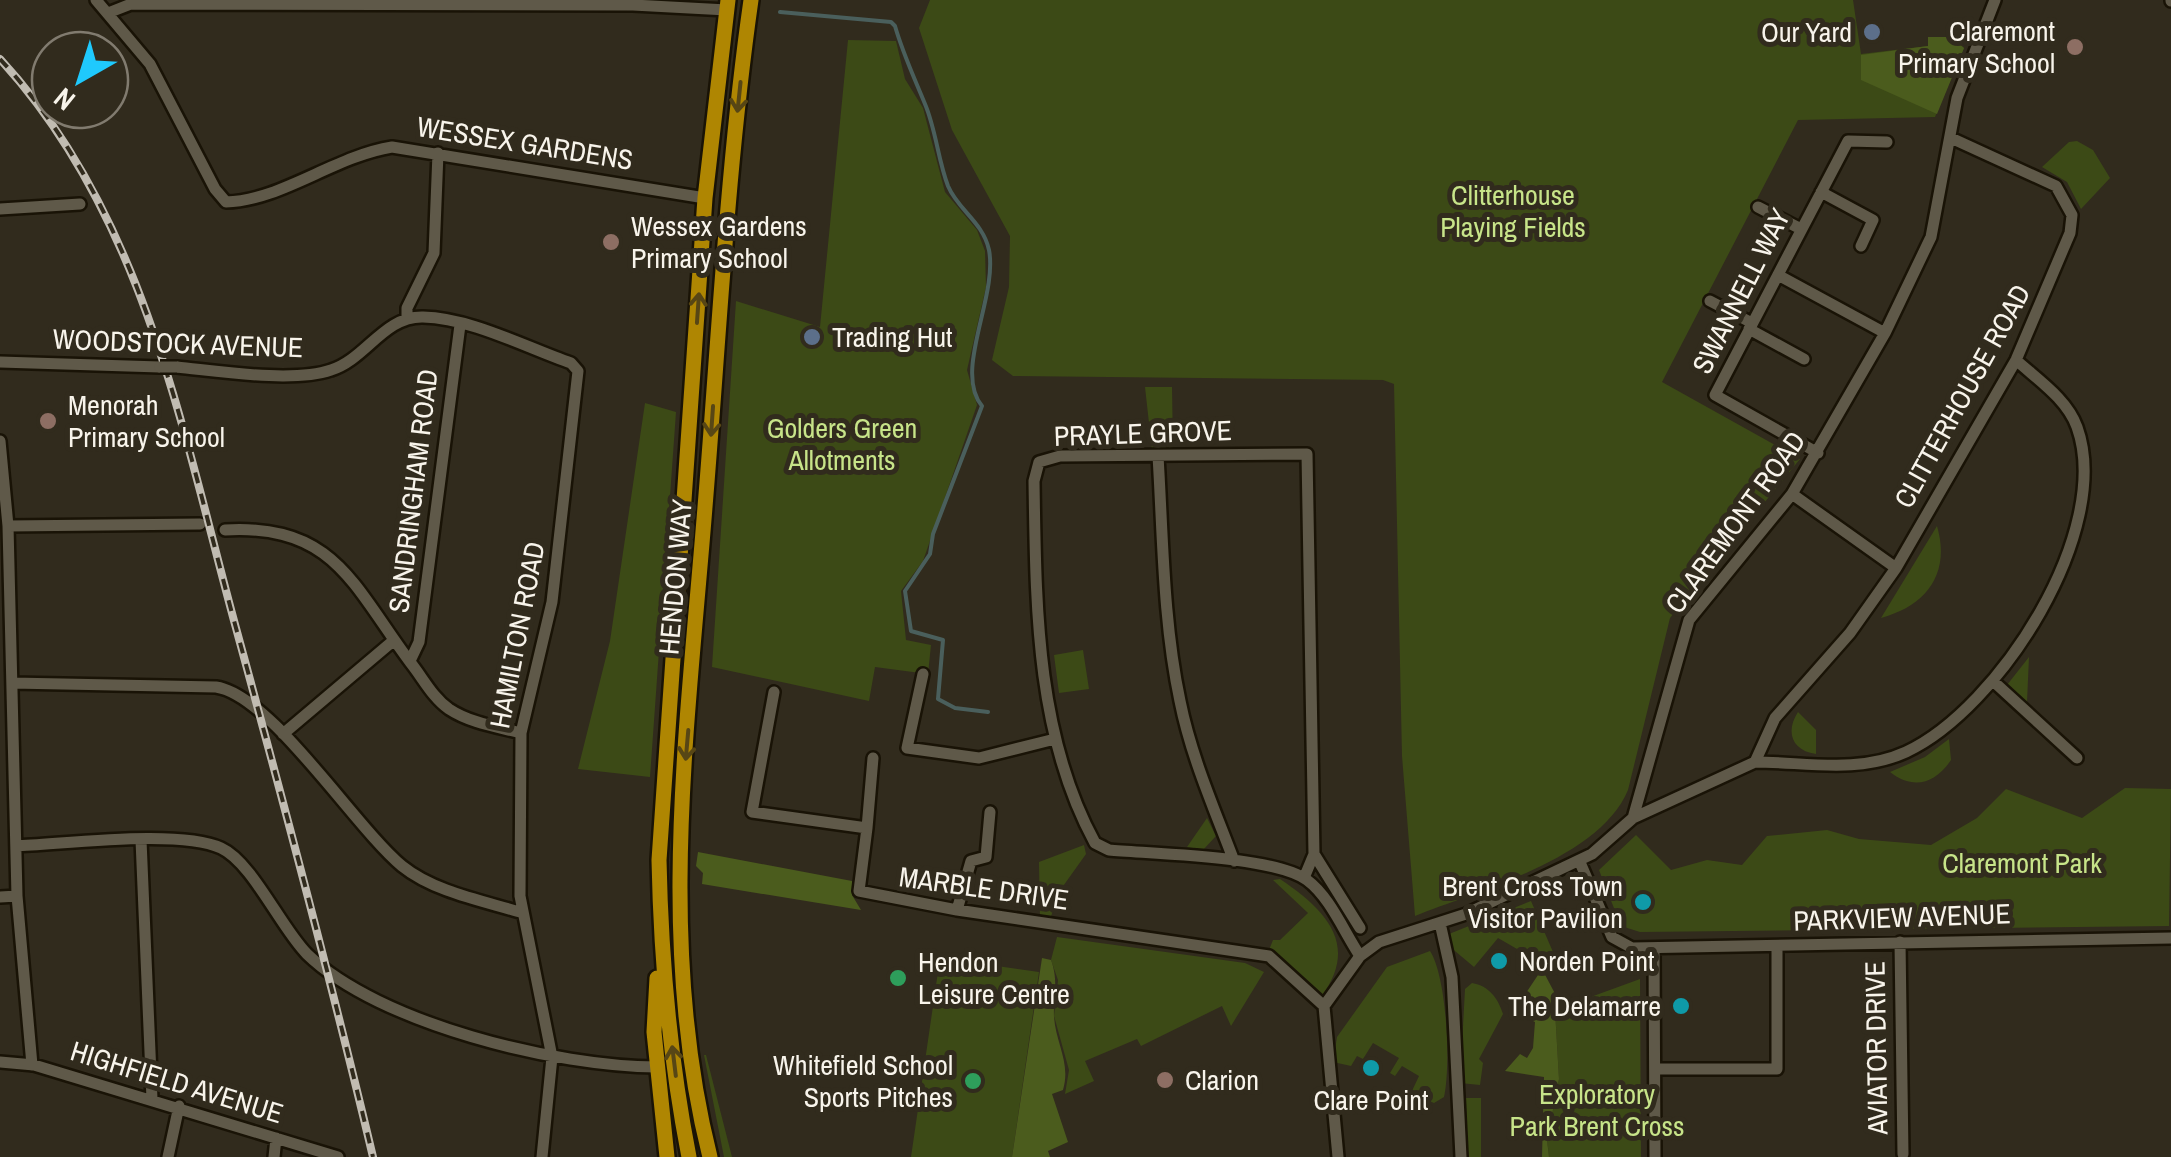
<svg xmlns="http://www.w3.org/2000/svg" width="2171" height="1157" font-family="'Archivo Narrow',sans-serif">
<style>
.green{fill:#3c4a16}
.forest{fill:#4b5c1d}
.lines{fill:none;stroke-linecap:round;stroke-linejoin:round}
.stream{stroke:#4a5f5c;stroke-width:4}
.minor-casing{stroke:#191306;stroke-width:16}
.highway-casing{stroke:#191306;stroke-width:20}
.minor{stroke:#5f5949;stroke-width:11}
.highway{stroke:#af8602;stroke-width:15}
.rail-casing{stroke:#c1bcb2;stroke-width:8}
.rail{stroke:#312b1d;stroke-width:4;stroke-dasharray:11;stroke-linecap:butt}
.minor-bridge-casing{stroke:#191306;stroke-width:16;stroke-linecap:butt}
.minor-bridge{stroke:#5f5949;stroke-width:11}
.oneway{stroke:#574615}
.service-dot{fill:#5c6f8a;stroke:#312b1d;stroke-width:4}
.education-dot{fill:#8d6e63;stroke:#312b1d;stroke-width:4}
.culture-dot{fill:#0f9aa8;stroke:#312b1d;stroke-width:4}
.leisure-dot{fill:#2e9e5b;stroke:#312b1d;stroke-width:4}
.labels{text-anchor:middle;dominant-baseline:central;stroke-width:10;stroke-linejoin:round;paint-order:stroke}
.poi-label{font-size:28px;fill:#f8f4eb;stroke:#312b1d;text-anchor:start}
.street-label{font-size:28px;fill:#f8f4eb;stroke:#312b1d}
.park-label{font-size:28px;fill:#c7e489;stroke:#312b1d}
</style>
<rect width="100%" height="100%" fill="#312b1d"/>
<path class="green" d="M930 0H1853L1861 54 1928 46V37H1951L1964 48 1935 117 1798 120 1662 382 1800 459 1670 618 1628 790C1600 858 1480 890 1415 916L1402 756 1394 384 1383 380 1013 376 992 360 1009 287 1010 236 952 130 919 28Z
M848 40 896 41 905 79 923 108 945 192 977 230 985 251 986 287 967 370 977 405 923 561 901 591 906 640 931 645 928 674 875 667 869 701 712 667 736 301 820 327Z
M2077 141 2093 150 2110 178 2081 209 2067 182 2042 167 2069 142Z
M1145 387H1172L1173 449 1152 450Z
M645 403 676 412 650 777 578 769 610 641Z
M1937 526C1951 574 1926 606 1881 618Z
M1083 650 1089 689 1059 693 1054 655Z
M2029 657 2027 702 2007 685Z
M1798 712 1816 730V754C1792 751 1785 732 1798 712Z
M1949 739 1951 760C1935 784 1913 790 1890 772L1925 757Z
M2125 788 2171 789 2169 926 1640 932 1621 926 1599 870 1636 835 1671 870 1707 860 1742 865 1767 836 1827 830 1859 839 1931 845 1977 818 2006 789 2082 818Z
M1207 818 1216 836 1203 850 1187 847Z
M1084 845 1086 854 1061 889 1050 919 1040 918 1039 862Z
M1280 879C1326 910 1360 945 1321 997L1269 950 1273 940H1280L1308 913 1273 880Z
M1531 901 1553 952 1524 975 1516 969 1524 953 1498 938 1474 967 1449 946V934Z
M1057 937 1245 963 1264 972 1231 1026 1222 1006 1141 1046 1137 1039 1085 1061 1094 1081 1065 1094 1069 1070 1054 1016 1058 980 1051 960Z
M1430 951C1447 977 1451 1066 1444 1097L1434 1103 1411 1093 1419 1076 1402 1066 1395 1076 1390 1073 1399 1058 1373 1043 1363 1059 1357 1056 1351 1066 1333 1062 1337 1037 1387 967Z
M940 958 1039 972 1012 1157H911Z
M1640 979 1641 1157H1549L1547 1140 1559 1079 1555 1010Z
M1472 983C1489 986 1498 998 1503 1014L1479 1059 1483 1063 1480 1085 1460 1083 1465 989Z
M704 1055H706L732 1157H724Z
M1466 1098H1481V1157H1467Z"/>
<path class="forest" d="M1928 37H1951L1964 48 1937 114 1861 80V55L1928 46Z
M698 852 852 881V895L861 910 702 884 703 873 696 866Z
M1042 958 1051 960C1059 982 1053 996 1054 1017 1056 1044 1071 1063 1063 1090L1052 1094 1068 1142 1048 1151 1050 1157H1012Z
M1542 969 1561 1005 1555 1010 1559 1079 1547 1140 1549 1157H1542L1544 1077 1505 1071 1520 1054 1527 1058 1533 1048 1535 1022 1514 1011Z"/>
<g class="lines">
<path class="stream" d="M780 12 891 22 895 26C903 54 914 77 925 104 936 130 938 160 948 186 958 210 983 222 989 250 998 297 953 371 982 406L933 534 930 554 905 591 911 631 943 640 938 699 955 708 988 712"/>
<g class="minor-casing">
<path id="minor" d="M96 0 150 64 215 189 226 202C280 201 335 156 392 147L705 198
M2171 0V1
M108 13 131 4 633 5 727 10
M1821 192 1873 220 1861 246
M1758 207 1801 229
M0 209 80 204
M1778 275 1885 333
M1710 301 1752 323
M407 318V308L434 253 438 153
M1749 329 1804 359
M0 362 160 367
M177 367C218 371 293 383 331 370 366 359 384 316 423 317 471 318 525 347 571 363L578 371 552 602 521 733 520 896 552 1057 542 1157
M0 441 8 526 17 896 32 1065
M1818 453 1715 395 1848 141 1887 142
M1158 456C1163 537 1163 621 1180 701 1191 756 1214 808 1234 861
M1792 494 1896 568
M8 526 200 524
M225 530C334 524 352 584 410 662 423 678 432 697 449 709 470 723 498 727 521 733
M410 661 419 642 460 325
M923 674 907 748 979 758 1055 739
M1993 681 2077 758
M12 683 216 687C271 695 354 826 402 866 434 892 484 901 523 913
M774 692 752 812 867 828 859 891 957 910 1269 956 1324 1006
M283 734 393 641
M1755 762C1805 762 1858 774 1906 752 1999 709 2114 530 2077 427 2067 399 2038 380 2016 360
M1633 818 1755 762 1775 718 1850 633 1896 568 2016 360 2070 233 2072 215 2056 186 1951 138
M867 828 873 758
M141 840 152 1099
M16 846C65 844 180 829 221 848 252 862 281 928 307 954 379 1024 558 1067 657 1067
M1314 854 1360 928
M1579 860 1612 937 1632 948 2171 938
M1304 878 1314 854 1307 454 1060 456 1039 462 1034 481C1036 603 1035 733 1095 843L1109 850C1154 854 1273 856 1307 880 1330 897 1344 932 1360 956
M0 897 17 896
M957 910 971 861 986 857 990 812
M1440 923 1452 977 1461 1157
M1900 942 1903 1154
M1654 949 1655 1157
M0 1062 34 1065 338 1157
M1655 1069H1777V946
M168 1157 179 1106
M274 1157 276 1138
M1338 1157 1324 1006 1360 956 1379 942 1466 914 1592 854 1633 818 1689 620 1792 494 1885 333 1931 237 1957 98 1995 0"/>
</g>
<g class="highway-casing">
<path id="highway" d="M657 978 654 1032 667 1157
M689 1157C670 1060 661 959 659 860L705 198 728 0
M710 1157C656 944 688 723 705 507 719 338 727 168 751 0"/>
</g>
<use href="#minor" class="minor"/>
<use href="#highway" class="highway"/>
<g class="rail-casing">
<path id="rail" d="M0 59C144 215 182 430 236 628 284 804 331 980 373 1157"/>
</g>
<use href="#rail" class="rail"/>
<g class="minor-bridge-casing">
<path id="minor-bridge" d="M160 367H177"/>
</g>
<use href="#minor-bridge" class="minor-bridge"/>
</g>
<defs><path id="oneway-shaft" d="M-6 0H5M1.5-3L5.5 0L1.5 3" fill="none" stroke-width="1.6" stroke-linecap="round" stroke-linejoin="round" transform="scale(2.5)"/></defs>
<g class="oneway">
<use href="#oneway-shaft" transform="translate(739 97) rotate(96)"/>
<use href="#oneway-shaft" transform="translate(698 308) rotate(-86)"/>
<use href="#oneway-shaft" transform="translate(712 421) rotate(94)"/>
<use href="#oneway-shaft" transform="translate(687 745) rotate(95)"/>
<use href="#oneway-shaft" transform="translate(674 1061) rotate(-97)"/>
</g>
<g class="service-dot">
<circle cx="1872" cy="32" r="10"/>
<circle cx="812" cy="337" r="10"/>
</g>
<g class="education-dot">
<circle cx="2075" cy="47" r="10"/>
<circle cx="611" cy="242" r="10"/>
<circle cx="48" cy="421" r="10"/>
<circle cx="1165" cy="1080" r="10"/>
</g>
<g class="culture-dot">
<circle cx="1643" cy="902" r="10"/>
<circle cx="1499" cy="961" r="10"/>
<circle cx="1681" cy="1006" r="10"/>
<circle cx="1371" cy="1068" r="10"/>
</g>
<g class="leisure-dot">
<circle cx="898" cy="978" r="10"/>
<circle cx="973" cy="1081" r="10"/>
</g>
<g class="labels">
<g class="poi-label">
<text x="2055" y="31" text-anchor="end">Claremont<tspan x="2055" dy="32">Primary School</tspan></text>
<text x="1852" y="32" text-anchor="end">Our Yard</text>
<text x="631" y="226">Wessex Gardens<tspan x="631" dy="32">Primary School</tspan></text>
<text x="832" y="337">Trading Hut</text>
<text x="68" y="405">Menorah<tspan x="68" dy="32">Primary School</tspan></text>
<text x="1623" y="886" text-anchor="end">Brent Cross Town<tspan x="1623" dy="32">Visitor Pavilion</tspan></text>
<text x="1519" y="961">Norden Point</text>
<text x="918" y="962">Hendon<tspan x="918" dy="32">Leisure Centre</tspan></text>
<text x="1661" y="1006" text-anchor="end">The Delamarre</text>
<text x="953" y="1065" text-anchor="end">Whitefield School<tspan x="953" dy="32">Sports Pitches</tspan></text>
<text x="1185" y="1080">Clarion</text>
<text x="1371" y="1100" text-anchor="middle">Clare Point</text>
</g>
<g class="street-label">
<text transform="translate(525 143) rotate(9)">WESSEX GARDENS</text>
<text transform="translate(1741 291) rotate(-63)">SWANNELL WAY</text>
<text transform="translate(178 343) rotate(2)">WOODSTOCK AVENUE</text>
<text transform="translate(1962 396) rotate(-61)">CLITTERHOUSE ROAD</text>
<text transform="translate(1143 433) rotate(-2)">PRAYLE GROVE</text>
<text transform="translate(413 491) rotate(-83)">SANDRINGHAM ROAD</text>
<text transform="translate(1735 522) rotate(-54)">CLAREMONT ROAD</text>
<text transform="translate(675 577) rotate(-85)">HENDON WAY</text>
<text transform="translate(517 635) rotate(-79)">HAMILTON ROAD</text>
<text transform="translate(984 888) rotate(8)">MARBLE DRIVE</text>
<text transform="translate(1902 917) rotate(-2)">PARKVIEW AVENUE</text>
<text transform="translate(1876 1048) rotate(-91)">AVIATOR DRIVE</text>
<text transform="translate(177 1082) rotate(17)">HIGHFIELD AVENUE</text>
</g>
<g class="park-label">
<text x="1513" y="195">Clitterhouse<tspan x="1513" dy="32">Playing Fields</tspan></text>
<text x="842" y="428">Golders Green<tspan x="842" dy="32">Allotments</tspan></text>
<text x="2022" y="863">Claremont Park</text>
<text x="1597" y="1094">Exploratory<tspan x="1597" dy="32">Park Brent Cross</tspan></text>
</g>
</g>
<g transform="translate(80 80) rotate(219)"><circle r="48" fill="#312b1d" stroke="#817b6f" stroke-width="2.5"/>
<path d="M0-8L18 38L0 25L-18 38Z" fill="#1fc9fd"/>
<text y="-15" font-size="28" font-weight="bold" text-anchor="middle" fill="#f8f4eb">N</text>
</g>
</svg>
